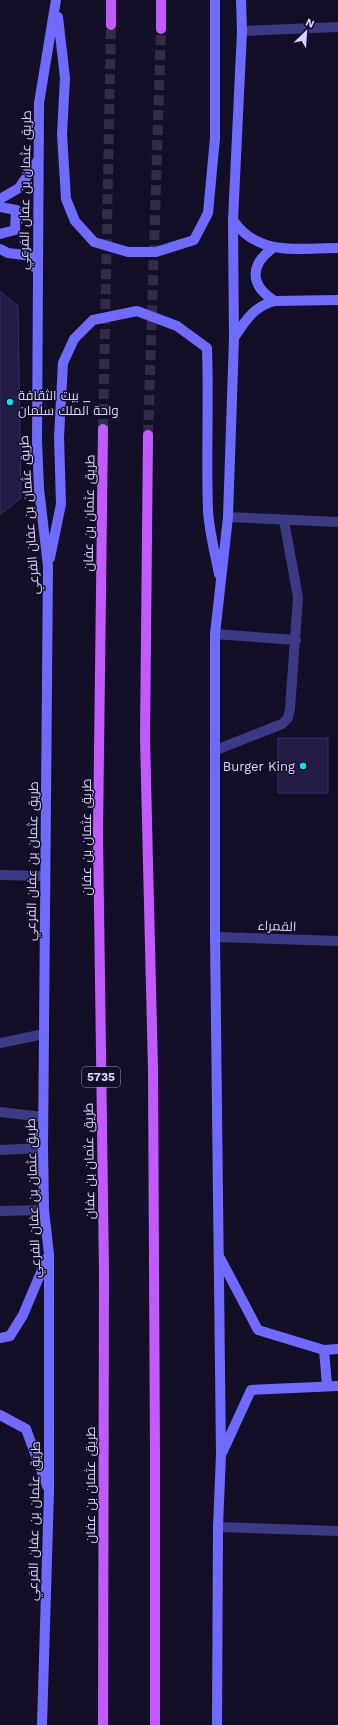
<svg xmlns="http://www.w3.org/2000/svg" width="338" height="1725" font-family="'Work Sans',Cairo,sans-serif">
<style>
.building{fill:#241b47;stroke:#3b2d73}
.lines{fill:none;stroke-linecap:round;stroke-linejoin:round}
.primary-tunnel{stroke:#312d47;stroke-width:10;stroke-dasharray:10 5;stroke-linecap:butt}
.lane{stroke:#3d3a85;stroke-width:10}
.street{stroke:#3d3a85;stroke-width:10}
.secondary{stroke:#6f6bff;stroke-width:10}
.primary{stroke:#c25bff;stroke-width:10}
.poi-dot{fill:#00e5ff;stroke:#130f26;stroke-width:1.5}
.labels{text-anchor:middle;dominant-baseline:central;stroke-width:3;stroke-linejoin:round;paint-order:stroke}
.shield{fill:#130f26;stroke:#9e99be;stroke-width:1}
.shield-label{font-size:12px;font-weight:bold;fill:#d9d4ff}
.street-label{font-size:13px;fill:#d9d4ff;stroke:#130f26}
.poi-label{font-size:13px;fill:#d9d4ff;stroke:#130f26;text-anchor:start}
</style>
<rect width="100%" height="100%" fill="#130f26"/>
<path class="building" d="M0 291 18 306 21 498 0 515Z
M278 738H328V793H278Z"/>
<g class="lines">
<path class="primary-tunnel" d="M103 429 111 25
M148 435 161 29"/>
<path class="lane" d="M242 31 338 27
M215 634 296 640
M216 750 282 724 288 718 290 709 298 597 284 521
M0 1043 44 1034
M0 1112 43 1117
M0 1150 43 1148
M0 1211 44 1210
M218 1527 338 1531"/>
<path class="street" d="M228 517 338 522
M0 875 45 876
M215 937 338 941"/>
<path class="secondary" d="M58 17 65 78 62 134 66 199 75 221 94 242 128 252H156L194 240 208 213 215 138V0
M0 199 19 188 38 160
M0 207 16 210 15 230 0 234
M233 220C258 257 299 248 338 248
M273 248C249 265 250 286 275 301
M0 249 8 253 32 256 34 267
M234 338C245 321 254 306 275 301L338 300
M50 558 61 504 59 437 63 363 74 339 93 320 137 311 177 326 207 348C209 402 206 456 208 510 209 531 215 553 219 574
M219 1256 258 1330 324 1350 338 1349
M0 1338 10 1336 23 1315 47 1258
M324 1350 327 1385
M0 1415 26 1429 47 1486
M223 1451 251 1390 338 1386
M42 1725 49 1492V1254L44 1210 43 1148 48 566 39 489 37 441 39 103 56 0
M217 1725 218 1527 221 1455 215 937V634L228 517 234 338 233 220 242 31 241 0"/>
<path class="primary" d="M111 25V0
M161 29V0
M103 429 98 834 104 1273 103 1725
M148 435 145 738 153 1070 155 1458V1725"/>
</g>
<g class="poi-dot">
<circle cx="10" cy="402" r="4"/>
<circle cx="303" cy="766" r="4"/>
</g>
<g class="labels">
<rect class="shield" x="82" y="1067" width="38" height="20" rx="3"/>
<g class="shield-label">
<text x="101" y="1077">5735</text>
</g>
<g class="street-label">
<text transform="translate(25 190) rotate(-89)">طريق عثمان بن عفان الفرعي</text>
<text transform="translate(89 513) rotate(-89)">طريق عثمان بن عفان</text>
<text transform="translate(29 515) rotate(-94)">طريق عثمان بن عفان الفرعي</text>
<text transform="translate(86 837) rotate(-90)">طريق عثمان بن عفان</text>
<text transform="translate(32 861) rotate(-89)">طريق عثمان بن عفان الفرعي</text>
<text transform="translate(277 926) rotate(2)">القمراء</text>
<text transform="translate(89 1161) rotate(-91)">طريق عثمان بن عفان</text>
<text transform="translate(33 1198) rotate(-92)">طريق عثمان بن عفان الفرعي</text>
<text transform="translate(90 1485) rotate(-90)">طريق عثمان بن عفان</text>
<text transform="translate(34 1521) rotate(-89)">طريق عثمان بن عفان الفرعي</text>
</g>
<g class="poi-label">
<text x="18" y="395">بيت الثقافة _<tspan x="18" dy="15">واحة الملك سلمان</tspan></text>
<text x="295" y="766" text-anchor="end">Burger King</text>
</g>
</g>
<g transform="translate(306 32) rotate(25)" stroke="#130f26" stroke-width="3" paint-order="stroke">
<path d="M0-3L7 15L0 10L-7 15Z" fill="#d9d4ff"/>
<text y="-6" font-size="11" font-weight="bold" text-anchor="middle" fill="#d9d4ff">N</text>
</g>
</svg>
